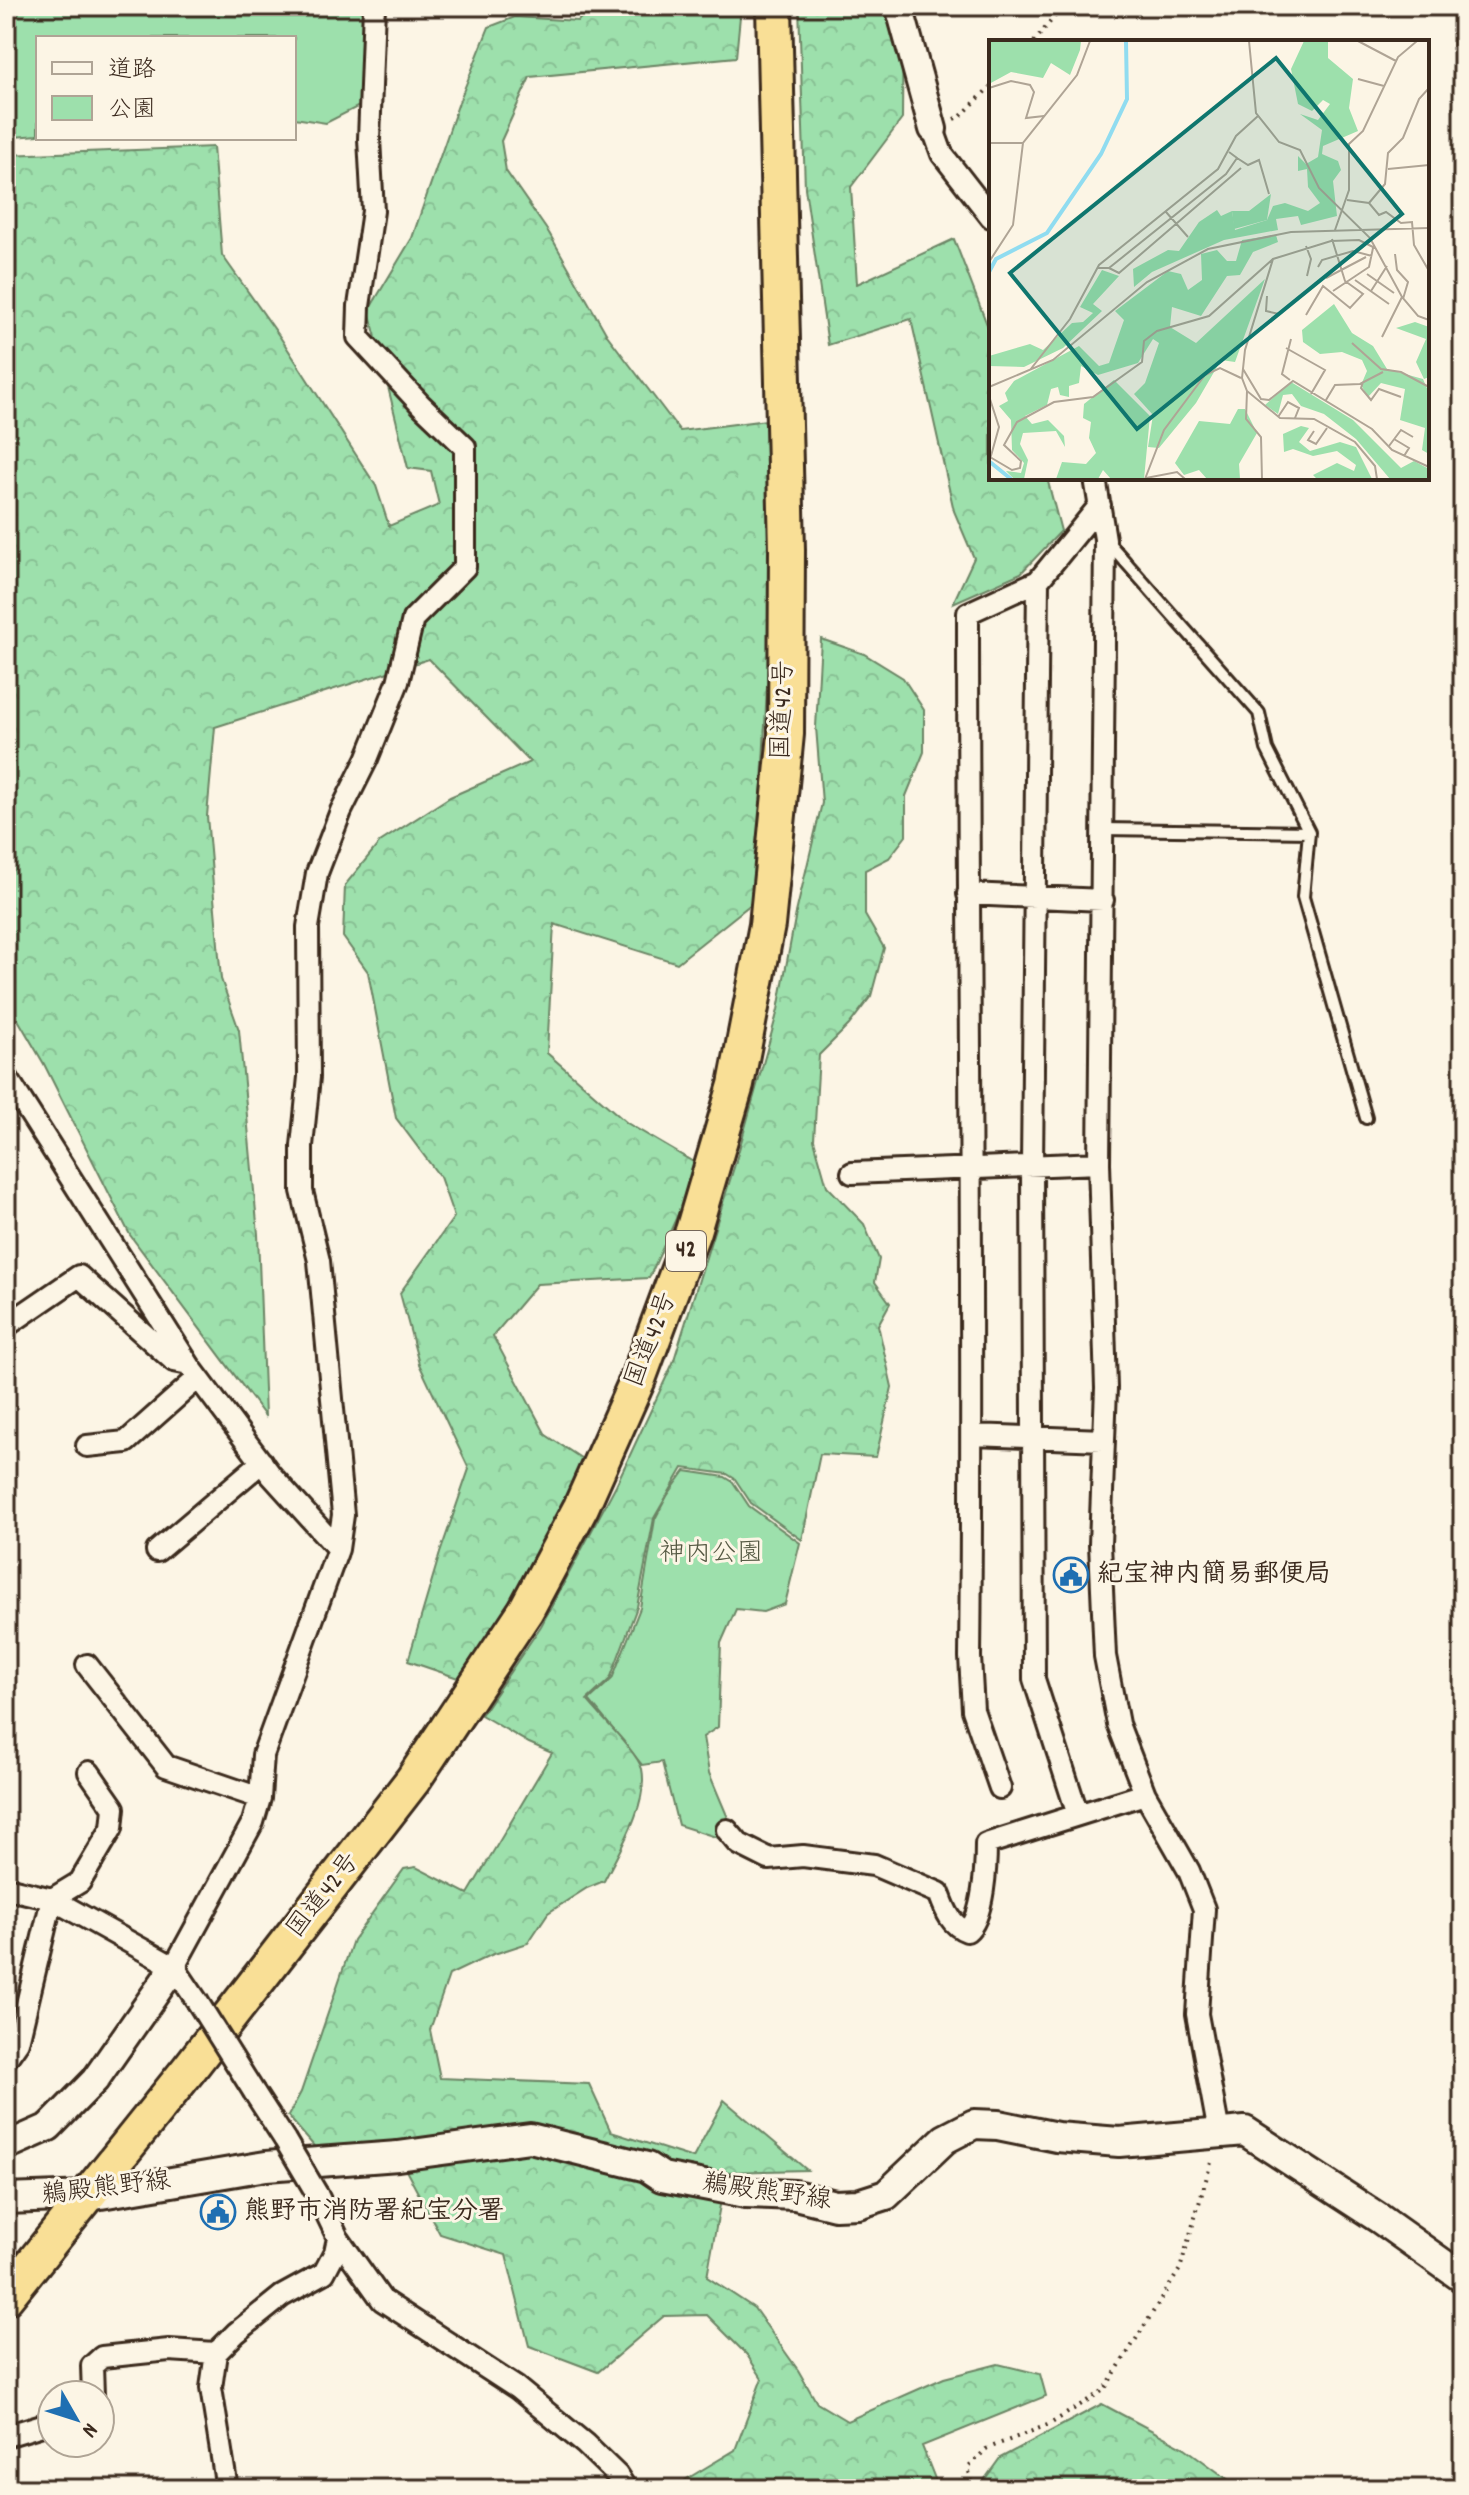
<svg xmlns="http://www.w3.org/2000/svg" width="1469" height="2495" font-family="Dekko,'Klee One',sans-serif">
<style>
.green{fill:#9de0ac;stroke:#6c8565;stroke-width:2}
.forest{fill:url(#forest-crowns);stroke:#6c8565;stroke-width:2}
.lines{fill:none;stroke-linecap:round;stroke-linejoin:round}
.service-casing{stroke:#3b2a1e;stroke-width:16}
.minor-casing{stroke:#3b2a1e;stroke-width:26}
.tertiary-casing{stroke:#3b2a1e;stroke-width:32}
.secondary-casing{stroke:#3b2a1e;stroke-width:34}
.trunk-casing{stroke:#3b2a1e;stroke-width:40}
.path{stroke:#3b2a1e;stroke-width:4;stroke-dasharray:2 6;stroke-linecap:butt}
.service{stroke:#fcf5e5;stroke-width:10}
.minor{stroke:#fcf5e5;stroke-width:20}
.tertiary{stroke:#fcf5e5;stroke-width:26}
.secondary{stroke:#fcf5e5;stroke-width:28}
.trunk{stroke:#f9df96;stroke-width:34}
.minor-bridge-casing{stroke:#3b2a1e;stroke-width:26;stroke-linecap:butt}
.minor-bridge{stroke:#fcf5e5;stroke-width:20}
.labels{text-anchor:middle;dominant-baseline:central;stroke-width:6;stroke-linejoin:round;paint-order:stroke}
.shield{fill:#fcf5e5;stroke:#75675a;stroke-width:2}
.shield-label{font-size:24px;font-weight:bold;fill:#3b2a1e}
.street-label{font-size:26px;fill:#3b2a1e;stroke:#fcf5e5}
.park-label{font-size:26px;fill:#545842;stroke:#fcf5e5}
.poi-label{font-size:26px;font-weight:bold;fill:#3b2a1e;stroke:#fcf5e5;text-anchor:start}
.inset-river{fill:none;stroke:#90dcf0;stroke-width:4}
.inset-road{fill:none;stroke:#afa495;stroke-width:2}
.view{fill:#0f766e;fill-opacity:0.15;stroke:#0f766e;stroke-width:4}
.inset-edge{fill:none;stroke:#3b2a1e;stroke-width:4}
</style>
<defs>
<pattern id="forest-crowns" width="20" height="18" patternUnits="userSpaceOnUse" patternTransform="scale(2)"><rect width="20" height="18" fill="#9de0ac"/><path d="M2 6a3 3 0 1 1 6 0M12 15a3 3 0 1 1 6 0" fill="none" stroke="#88c094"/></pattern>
</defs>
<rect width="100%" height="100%" fill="#fcf5e5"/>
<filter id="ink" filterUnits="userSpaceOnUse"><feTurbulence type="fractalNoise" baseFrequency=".0125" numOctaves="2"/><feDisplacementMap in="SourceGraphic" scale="16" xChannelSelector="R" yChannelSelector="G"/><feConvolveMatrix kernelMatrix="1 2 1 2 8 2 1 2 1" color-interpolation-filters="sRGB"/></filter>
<g filter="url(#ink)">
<path class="green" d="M6 6H373L381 95 326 123 294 118V38H38V135L14 137 6 130Z
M685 1471 725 1477 733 1482 749 1506 800 1543 785 1604 763 1612 736 1609 721 1643 718 1727 703 1737 709 1773 731 1825 719 1838 678 1825 662 1762 642 1765 589 1700 612 1679 640 1608 655 1519 667 1496Z"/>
<path class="forest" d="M591 6H741L736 57 530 77 501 141 506 171 549 233 607 335 680 431 767 420 771 609 756 900 677 963 554 924 547 1053 627 1123 700 1166 649 1278 537 1284 493 1336 546 1435 590 1464 536 1558 461 1679 408 1661 440 1553 469 1469 419 1364 400 1293 454 1217 440 1177 396 1118 368 972 343 937 345 885 380 842 450 797 530 762 429 659 215 727 207 816 221 979 239 1030 258 1234 265 1416 130 1235 44 1064 6 999V155L213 147 222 255 280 337 376 486 389 526 439 505 431 471 408 468 369 310 412 238 459 102 489 27 515 17 578 21Z
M799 6H903L902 119 851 187 857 284 954 239 991 335V478H1047L1061 531 1021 573 953 603 974 558 954 511 911 319 828 345 805 188Z
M821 639 864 654 903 678 924 710V752L906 796V836L889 858 865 870V915L884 948 871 996 849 1025 819 1055 814 1140 827 1186 864 1224 879 1259 875 1282 890 1303 878 1325 892 1387 876 1457 820 1454 802 1540 751 1503 735 1479 727 1474 683 1468 654 1518 637 1607 610 1679 587 1700C599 1715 638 1753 642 1769 649 1803 619 1851 604 1881L587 1888 548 1913 528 1943 491 1955 449 1975 430 2030 440 2078 589 2084 611 2132 693 2158 724 2100 807 2170 726 2172 707 2277 754 2308 798 2370 817 2403 847 2421 944 2378 998 2364 1040 2374 1046 2396 922 2446 939 2489H684L685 2480 735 2450 762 2378 747 2355 707 2315 664 2316 598 2372 529 2346 506 2255 440 2234 394 2148 319 2152 288 2116 301 2092 353 1940 404 1869 416 1867 468 1894 552 1753 529 1743 481 1715 541 1626 616 1485 673 1363 735 1164 778 1010 796 913 822 803 816 727Z
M1102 2404 1185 2448 1241 2489H989L985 2479 1000 2458Z"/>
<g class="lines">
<g class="service-casing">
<path id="service" d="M1107 541 1259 713 1267 749 1309 832 1303 897 1366 1118
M1103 829 1309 832"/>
</g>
<g class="minor-casing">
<path id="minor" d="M933 129 942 154 991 217
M1095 478 1105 539 1099 1163 1106 1388 1100 1544 1105 1656 1118 1724 1145 1794 1189 1871 1204 1909 1197 2014 1219 2133
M1100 505 1038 581 1032 1165 1034 1679 1078 1815 1145 1794
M968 894 1103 900
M6 1076 191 1368 271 1475 338 1549
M852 1173 1099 1163
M6 1326 79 1276 174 1361 184 1363
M973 1435 1103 1440
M87 1446 126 1442 198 1378
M157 1551 262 1462
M87 1665 166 1766 260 1798
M1000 1788 973 1710 970 1657C974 1309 968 961 968 613L1038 581
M727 1830 739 1844 769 1859 803 1856 874 1865 939 1893C945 1909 950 1925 967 1931 984 1918 986 1864 986 1844L1078 1815
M6 1888 52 1899 174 1967 197 2001
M174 1967 253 1822 260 1798 263 1755 338 1549 343 1515 319 1261 302 1191V1146L309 1077 308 927 317 873 341 811 367 759 398 682 413 619 465 567V447L421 405 358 337 359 306 373 211 369 139 374 6
M6 2059 18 2042 52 1899 80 1882 112 1828 114 1808 89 1772
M254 2092 285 2140
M317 2194 338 2238 382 2300 517 2388 585 2444 617 2475 626 2489
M93 2395 92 2366 102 2357 169 2350 216 2353
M6 2436 52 2422
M227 2489 211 2388 216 2353 236 2333 282 2296 324 2273 335 2252 338 2238"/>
</g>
<g class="tertiary-casing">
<path id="tertiary" d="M899 6 933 129
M6 2146 49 2127 95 2080 174 1967"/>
</g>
<g class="secondary-casing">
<path id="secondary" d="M6 2199 89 2196 266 2166 398 2156 530 2138 647 2167 662 2177 746 2193 795 2195 835 2205 858 2204 886 2195 945 2139 974 2124 998 2125 1057 2137 1119 2142 1245 2131 1380 2219 1463 2278"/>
</g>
<g class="trunk-casing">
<path id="trunk" d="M6 2297 189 2069 413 1780 526 1610 581 1507 638 1379 693 1231 736 1085 767 925 786 734 787 550 774 6"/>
</g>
<path class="path" d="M1034 42 1063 6
M954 119 961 116 991 86
M974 2489 968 2468 986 2449 1050 2424 1104 2390 1180 2269 1212 2159"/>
<use href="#service" class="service"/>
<use href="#minor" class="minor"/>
<use href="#tertiary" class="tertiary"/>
<use href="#secondary" class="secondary"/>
<use href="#trunk" class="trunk"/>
<g class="minor-bridge-casing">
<path id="minor-bridge" d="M197 2001 254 2092
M285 2140 317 2194"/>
</g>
<use href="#minor-bridge" class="minor-bridge"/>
</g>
</g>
<defs>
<g id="civic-ring" transform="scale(1.8)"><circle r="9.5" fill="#fcf5e5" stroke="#1f6fb2" stroke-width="1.5"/><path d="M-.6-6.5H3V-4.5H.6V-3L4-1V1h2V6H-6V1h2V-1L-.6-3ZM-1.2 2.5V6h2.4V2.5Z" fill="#1f6fb2"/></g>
</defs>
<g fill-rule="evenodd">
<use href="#civic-ring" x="1071" y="1575"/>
<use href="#civic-ring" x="218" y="2212"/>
</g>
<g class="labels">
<rect class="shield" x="666" y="1231" width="40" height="40" rx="6"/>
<g class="shield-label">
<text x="686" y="1251">42</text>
</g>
<g class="street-label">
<text transform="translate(784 710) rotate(-88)">国道42号</text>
<text transform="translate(652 1340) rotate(-69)">国道42号</text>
<text transform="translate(324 1896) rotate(-52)">国道42号</text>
<text transform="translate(106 2189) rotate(-7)">鵜殿熊野線</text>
<text transform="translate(767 2193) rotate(8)">鵜殿熊野線</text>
</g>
<g class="park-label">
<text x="711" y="1554">神内公園</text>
</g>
<g class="poi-label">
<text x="1097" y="1575">紀宝神内簡易郵便局</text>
<text x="244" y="2212">熊野市消防署紀宝分署</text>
</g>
</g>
<g transform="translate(989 40)">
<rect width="440" height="440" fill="#fcf5e5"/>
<path d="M282 154 278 180 245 189 243 171H260ZM125 340 161 376 155 439H122L114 430 109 439H67L73 422 97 424 107 413 100 398 102 382 94 378 95 364Z" fill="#9de0ac"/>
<path d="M0 1H92L91 10 81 35 62 23 54 38 22 32 0 44ZM315 1H339V18L364 39 360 68 369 91 334 106 333 114 349 121 352 130 344 141 348 176 312 185 309 176 287 179 289 190 235 200 163 232 145 247 144 229 179 210 190 211 210 182 228 170 232 176 243 171 246 190 278 180 284 166 296 163 319 171 331 163 319 147 318 129 309 131V116L317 124 329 117 333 90 311 74 329 80 341 64 334 60 323 71 309 64 302 29ZM287 195 289 202 264 212 251 235 238 236 212 276 183 267 181 287 207 303 276 239 246 322 232 320 207 363 170 408 159 407 164 375 145 354 156 343 170 303 164 299 149 323 109 335 92 326 90 343 80 346V357L71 355 69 347 62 349 58 365 36 376 43 384 59 380 75 396 76 407 67 391 34 393 31 404 39 420 35 439H25L17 431 32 433 35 423 23 410 22 380 10 366 19 361 16 353 25 341 90 306 110 326 120 323 135 280 126 271 179 231 192 234 199 250 213 240 212 214 228 210 238 221H247L253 200ZM113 230 130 236 104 264 113 271 74 308 35 327 0 326V316L41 304 54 310 83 283 94 282 104 273 91 267ZM345 264 363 293 384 306 398 329 434 339 440 353V414L433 410 436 388 411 380 416 349 392 343 379 357 372 345 378 331 373 320 353 312 331 314 314 302 313 290ZM426 282 440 287V337L435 339 427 322 437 299 407 288ZM302 342 364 380 412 428 425 421 440 429V439H401L367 399 335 374 312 366 303 354 294 355 289 374 276 365ZM249 369H256L268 393 250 424 251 439H218L210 430 195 435 186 423 210 381 241 384ZM312 386 320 388 310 402 321 411 351 402 367 407 383 439 327 438 324 435 348 423 365 431 367 425 348 411 324 416 304 409 295 412 294 394Z" fill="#9de0ac"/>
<path class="inset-river" d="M0 232 7 219 58 193 112 114 138 59 137 1M1 422 22 439"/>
<path class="inset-road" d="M260 1 267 73 290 102 311 110 330 148 381 198 413 257 429 276 440 280M369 1 407 21M369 39 395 46M0 48 22 41 41 45 45 52 37 78 55 76M0 103H34M248 118 259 125 270 120 280 154M399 129 440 125M358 160 380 163 390 175 397 172 412 183 423 182 425 205 440 231M380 163 396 144 399 113 414 98 430 59 440 48M177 172 199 197M346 190 360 150V104L374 91 409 17 428 1M317 206 322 219 318 236M406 214 408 230 419 242 414 259M284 219 256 310 253 338 258 351 291 378 325 379 366 402 386 426 388 439M0 222 24 185 34 103 88 35 101 1M329 227 333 220 364 211 383 216M108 228H120L237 134 248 118 240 112M120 228 130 233 252 128M378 234 405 253M337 238 377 217M366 240 400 264M344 251 380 227 384 208M382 251 398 226M278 256 277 271 290 274M317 275 334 246 361 268 374 254 356 241 343 199M393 297 413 257M363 303 392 329 412 332 440 347M297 308 336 330 322 354M254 329 272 359 280 360 304 341 383 389 403 410 440 427M41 330 81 279 110 225 229 129 247 96 269 76M301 340 293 334 302 299M374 342 372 348 382 360 390 349 412 357M0 347 64 320 158 242 219 209 302 192 440 188M258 351 257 379 272 397 273 439M0 356 10 387 0 423M337 360 346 345 371 344 394 332M289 377 299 362 310 368 306 378M325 391 319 400 327 404 338 388M405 399 420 408 415 416M400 406 412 390 424 397M1 417 23 430 31 428 32 421 15 405 28 382 65 362 104 357 153 322 155 301 168 291 220 276 284 219 342 201 370 200 386 208M157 438 188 432 196 439M156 439 175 390 216 335 231 328 252 338"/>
<path class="view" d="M287 18 413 174 148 389 21 233Z"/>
<rect width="440" height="440" class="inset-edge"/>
</g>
<rect width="1469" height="2495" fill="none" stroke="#fcf5e5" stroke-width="32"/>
<rect x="16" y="16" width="1437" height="2463" fill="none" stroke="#3b2a1e" stroke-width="3" filter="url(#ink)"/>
<rect x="36" y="36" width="260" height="104" fill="#fcf5e5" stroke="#afa495" stroke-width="2"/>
<rect x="52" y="62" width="40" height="12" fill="#fcf5e5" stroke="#afa495" stroke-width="2"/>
<text x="108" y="76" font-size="24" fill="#3b2a1e">道路</text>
<rect x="52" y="96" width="40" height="24" fill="#9de0ac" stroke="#afa495" stroke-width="2"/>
<text x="108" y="116" font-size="24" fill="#3b2a1e">公園</text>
<g transform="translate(76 2419) rotate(129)"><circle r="38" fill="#fcf5e5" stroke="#afa495" stroke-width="2"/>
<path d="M0-6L14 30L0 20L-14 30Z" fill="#1f6fb2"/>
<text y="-12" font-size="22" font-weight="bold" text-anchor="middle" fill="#3b2a1e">N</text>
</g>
</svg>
